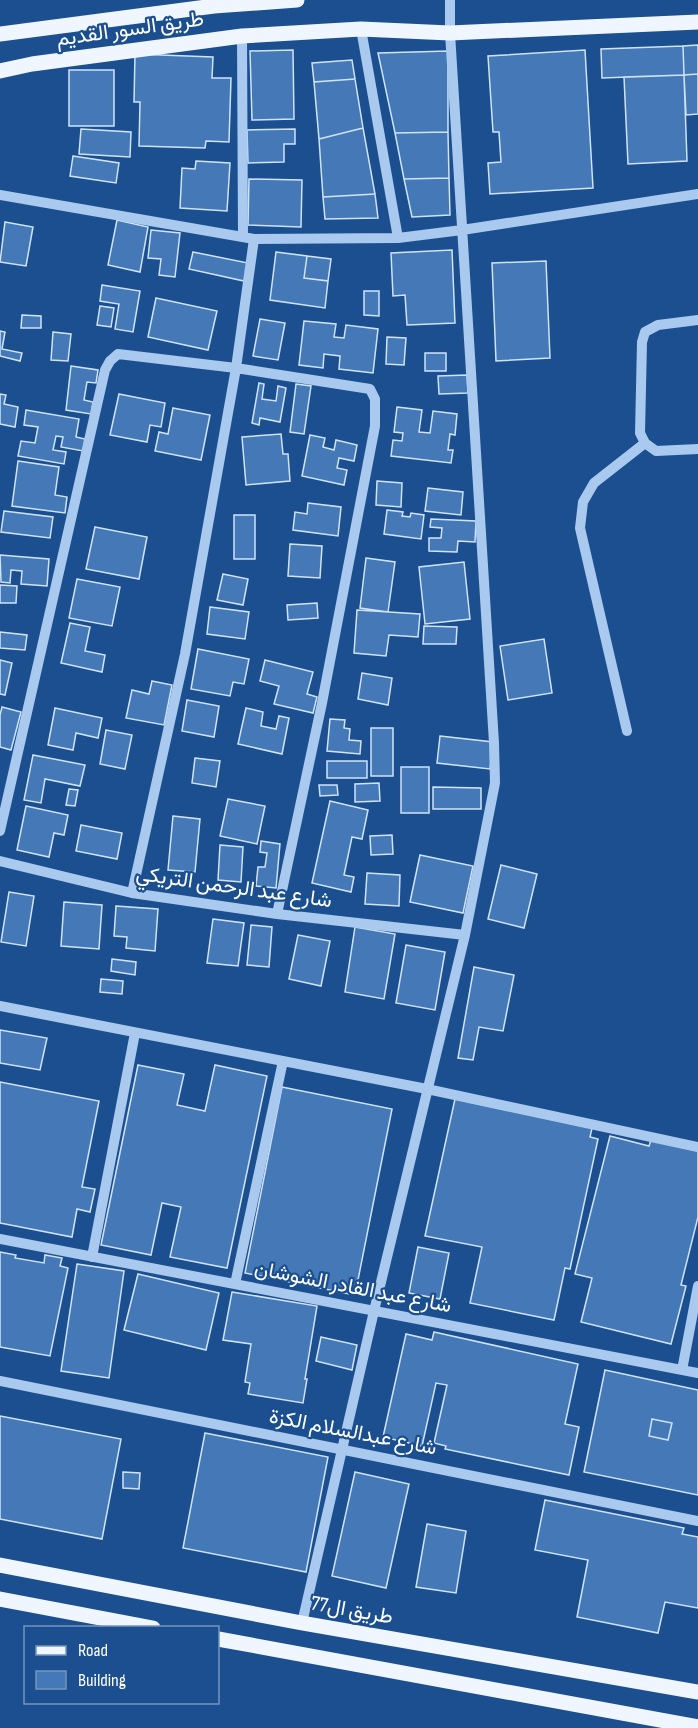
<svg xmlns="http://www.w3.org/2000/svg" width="698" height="1728" font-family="'Sofia Sans Condensed',Vazirmatn,sans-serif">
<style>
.building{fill:#4478b7;stroke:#cfe3fa;stroke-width:1.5}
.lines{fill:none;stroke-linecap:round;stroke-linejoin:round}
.minor{stroke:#a9c9ee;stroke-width:10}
.major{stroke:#f0f6ff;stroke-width:15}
.labels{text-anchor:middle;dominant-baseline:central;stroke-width:4.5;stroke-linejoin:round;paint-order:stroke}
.street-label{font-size:21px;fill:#fff;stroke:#1b4f8f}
</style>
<rect width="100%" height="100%" fill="#1b4f8f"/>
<path class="building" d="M698 45V74L684 75 683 46Z
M683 46 684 75 602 78 601 49Z
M293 50 294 119 252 120 250 51Z
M585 50 593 188 490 194 488 163 501 162 499 132H493L488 56Z
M448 51V132L395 133 378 53Z
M135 54 213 57 212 78H231L229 142 206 141 205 148 139 146 140 102H134Z
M352 60 355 79 314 82 312 63Z
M69 70H114V126H69Z
M698 74V114L686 115 684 75Z
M684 75 687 161 628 164 624 77Z
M355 79 363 128 319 139 314 82Z
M363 128 375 194 323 197 319 139Z
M81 129 131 132 130 157 79 154Z
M295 129V144H284V162L248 163 247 130Z
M448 132 449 178 404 179 395 133Z
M73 156 119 163 116 183 70 176Z
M196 161 230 163 227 211 180 208 182 168 195 169Z
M449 178 450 215 412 217 404 179Z
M249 179 302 180 301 227 248 225Z
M375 194 378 218 325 219 323 197Z
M117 220 148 227 140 272 108 265Z
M5 222 33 227 26 266 0 262Z
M151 230 180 233 175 277 159 275 161 259 148 258Z
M452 250 455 323 407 325 405 295 393 296 391 253Z
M193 252 248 263 244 281 189 269Z
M276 252 307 256 304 278 328 281 325 308 270 300Z
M307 256 331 259 328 281 304 278Z
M546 261 550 358 496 361 492 263Z
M102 285 140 291 133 332 115 329 119 304 100 301Z
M364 291H379V316L364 315Z
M156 298 217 311 208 350 148 337Z
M100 306 114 308 111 327 97 325Z
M22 315 41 316V328H21Z
M260 319 285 323 278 360 253 356Z
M304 321 336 324 334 337 344 338 346 325 378 329 373 373 339 369 340 356 324 354 323 368 299 365Z
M0 331 5 332 2 349 22 353 20 361 0 356Z
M53 332 71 334 68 361 51 360Z
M387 337 406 338 404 365 386 364Z
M425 353H446V371H425Z
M71 366 98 370 96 383 87 382 84 400 93 402 91 414 66 410Z
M467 375 468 393 439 394 438 376Z
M259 383 264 384 262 399 276 401 278 386 286 388 280 422 260 418 259 425 252 423Z
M296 384 311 386 304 434 290 432Z
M0 394 6 395 4 404 18 407 15 427 0 424Z
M119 394 165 403 161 427 150 425 147 442 110 435Z
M397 407 422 410 419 432 430 433 433 411 457 414 455 435 450 434 448 450H453L451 463 391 456 393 440 402 441 403 433 394 432Z
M173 408 210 415 201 460 155 451 159 432 168 434Z
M26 410 79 419 76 437 85 439 83 451 61 447 63 437 56 436 53 450 66 452 64 464 18 456 21 441 35 443 38 427 24 425Z
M281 434 283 454H288L290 481 246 485 242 437Z
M310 435 325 438 323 447 334 450 336 440 357 445 354 461 339 458 337 468 347 470 344 485 302 476Z
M18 461 59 467 55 495 67 497 65 513 12 506Z
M377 481 402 483 401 507 376 505Z
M428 488 463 492 461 515 425 511Z
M308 503 341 507 338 536 293 530 295 512 307 514Z
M387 510 403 512 402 516 410 517 411 513 424 515 421 539 384 534Z
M4 511 53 517 50 538 1 532Z
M234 515H255V559H234Z
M431 519 476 521 475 542 458 541 457 552 429 551V538H441L442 528 430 527Z
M95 527 147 537 139 579 86 569Z
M290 544 322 546 320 578 288 576Z
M0 555 49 559 47 586 21 584 22 571 11 570 10 583 1 582Z
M366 558 395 562 388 612 360 608Z
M464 562 470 619 425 624 419 567Z
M223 574 248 579 243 605 217 600Z
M77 579 120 587 112 626 69 618Z
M0 585 17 586 16 603H0Z
M317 603 318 618 288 620 287 605Z
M210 607 249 612 245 639 207 634Z
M357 610 420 614 418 637 389 635 386 656 354 653Z
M70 623 90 627 85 651 105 655 102 672 61 663Z
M424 626 457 627 456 644H423Z
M0 632 27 635 25 650 0 648Z
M544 639 552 693 508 700 500 646Z
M198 649 249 659 244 684 233 682 230 696 191 689Z
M0 660 12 663 5 695 0 694Z
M265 660 313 672 307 694 317 697 313 713 274 704 279 686 260 681Z
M362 673 392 678 388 705 358 699Z
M152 681 172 685 164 725 126 718 132 690 149 694Z
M187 700 219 706 214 737 182 731Z
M2 707 21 712 11 750 0 747V715Z
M55 708 102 718 98 738 76 733 73 750 48 745Z
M246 708 263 712 261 726 276 729 279 716 289 718 282 754 238 744Z
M330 719 345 720 344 728 350 729 349 740 361 741 360 754 327 751Z
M371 728H393V776H371Z
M106 730 132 735 125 769 100 764Z
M440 736 493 742 490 769 437 763Z
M33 755 85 765 80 786 45 779 41 803 24 800Z
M195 758 220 761 216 787 192 783Z
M327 761H367V778H327Z
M401 767H429V813H401Z
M379 783 380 801 355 802V784Z
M319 785H337L338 795 320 796Z
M433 787 481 788V809H433Z
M69 789 78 790 75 806 66 805Z
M228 799 265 806 257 844 220 836Z
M330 801 368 810 362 839 352 837 344 875 354 877 351 892 312 883Z
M26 806 68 815 64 835 54 833 49 857 17 850Z
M173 816 200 819 195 872 168 870Z
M81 825 122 833 117 859 76 851Z
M392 835 393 854 371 855 370 836Z
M261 841 280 844 276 888 256 886 258 867H265L267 853 260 852Z
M220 845 243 847 241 882 218 880Z
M420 855 473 866 463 913 410 902Z
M501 865 537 874 524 928 488 919Z
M367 873 400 875 399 906 365 904Z
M9 892 34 896 26 946 1 942Z
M64 902 102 905 99 949 61 946Z
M116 906 158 909 155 951 126 948 127 937 114 936Z
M213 919 244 923 238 966 207 963Z
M251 925 272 927 269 967 247 965Z
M355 927 395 934 384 999 345 992Z
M298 935 330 941 321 986 289 979Z
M406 945 445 952 435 1010 396 1003Z
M112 959 136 962 135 975 111 971Z
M474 967 514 975 503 1031 479 1027 473 1060 458 1058Z
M101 979 123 981 122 994 100 992Z
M0 1030 47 1038 40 1070 0 1063Z
M138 1065 184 1074 177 1105 205 1111 215 1065 267 1076 227 1268 170 1257 181 1207 162 1203 151 1255 101 1245Z
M0 1082 99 1101 82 1187 95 1189 90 1212 77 1209 72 1237 0 1223Z
M282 1087 392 1109 355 1295 245 1273Z
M455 1099 592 1128 590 1137 598 1139 570 1269 565 1268 554 1320 470 1303 482 1247 425 1236Z
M610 1136 649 1146 651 1140 698 1151V1217L681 1285 686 1286 671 1344 581 1322 592 1278 575 1274Z
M418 1247 449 1253 440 1299 409 1293Z
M0 1252 16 1255 15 1258 44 1263 45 1255 62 1258 60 1266 68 1268 50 1356 0 1347Z
M77 1264 124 1271 109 1378 61 1371Z
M138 1274 219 1293 206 1350 124 1330Z
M232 1292 317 1306 305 1379H307L303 1403 248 1394 250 1383 245 1382 251 1344 223 1340Z
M434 1332 578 1364 565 1424 579 1427 569 1475 445 1449 446 1446 434 1443 447 1385 436 1383 422 1446 383 1437 406 1334 432 1340Z
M321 1337 357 1345 352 1370 316 1361Z
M605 1370 698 1390V1495L584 1472Z
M0 1416 121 1439 102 1539 0 1519Z
M652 1419 672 1423 668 1440 649 1436Z
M205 1433 328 1457 306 1572 183 1548Z
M123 1472 140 1473 139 1489 123 1488Z
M355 1472 409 1484 386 1588 332 1576Z
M545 1500 684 1528 682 1534 698 1537V1608L665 1602 658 1633 577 1617 588 1560 535 1550Z
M427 1524 466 1531 456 1593 416 1587Z"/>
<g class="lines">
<path class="minor" d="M361 29 398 238
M242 36 243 237
M0 195 254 239 398 238 462 230 698 194
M698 320 658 325 645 332 642 342 640 433 645 443 656 451 698 449
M627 731 580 528 583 502 594 483 645 443
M0 831 105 370 110 361 118 354 236 368 370 389 375 399V426L322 703 277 914
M0 861 132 893 277 914 465 935
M132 893 185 654 236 368 254 239
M0 1006 427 1089 698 1147
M0 1239 698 1373
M92 1257 135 1033
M235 1284 283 1061
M682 1370 698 1286
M0 1381 698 1521
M302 1623 374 1311 465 935 495 783 494 743 450 33V0"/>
<path class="major" d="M0 34 214 6 297 0
M0 71 32 64 242 36 361 29 450 33 698 22
M0 1565 302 1623 698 1692
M0 1599 153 1628
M218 1639 698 1727"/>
</g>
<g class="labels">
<g class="street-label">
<text transform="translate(130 29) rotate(-8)">طريق السور القديم</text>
<text transform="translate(234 887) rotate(8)">شارع عبد الرحمن التريكي</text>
<text transform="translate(353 1287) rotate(11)">شارع عبد القادر الشوشان</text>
<text transform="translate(353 1432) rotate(11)">شارع عبدالسلام الكزة</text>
<text transform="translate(352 1610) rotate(10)">طريق ال77</text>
</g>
</g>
<rect x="24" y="1626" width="195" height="78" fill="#1b4f8f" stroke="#7695bc" stroke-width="1.5"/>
<rect x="36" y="1646" width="30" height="9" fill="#f0f6ff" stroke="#7695bc" stroke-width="1.5"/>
<text x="78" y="1656" font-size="18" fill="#ffffff">Road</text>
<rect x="36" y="1671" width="30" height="18" fill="#4478b7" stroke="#7695bc" stroke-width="1.5"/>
<text x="78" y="1686" font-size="18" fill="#ffffff">Building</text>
</svg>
